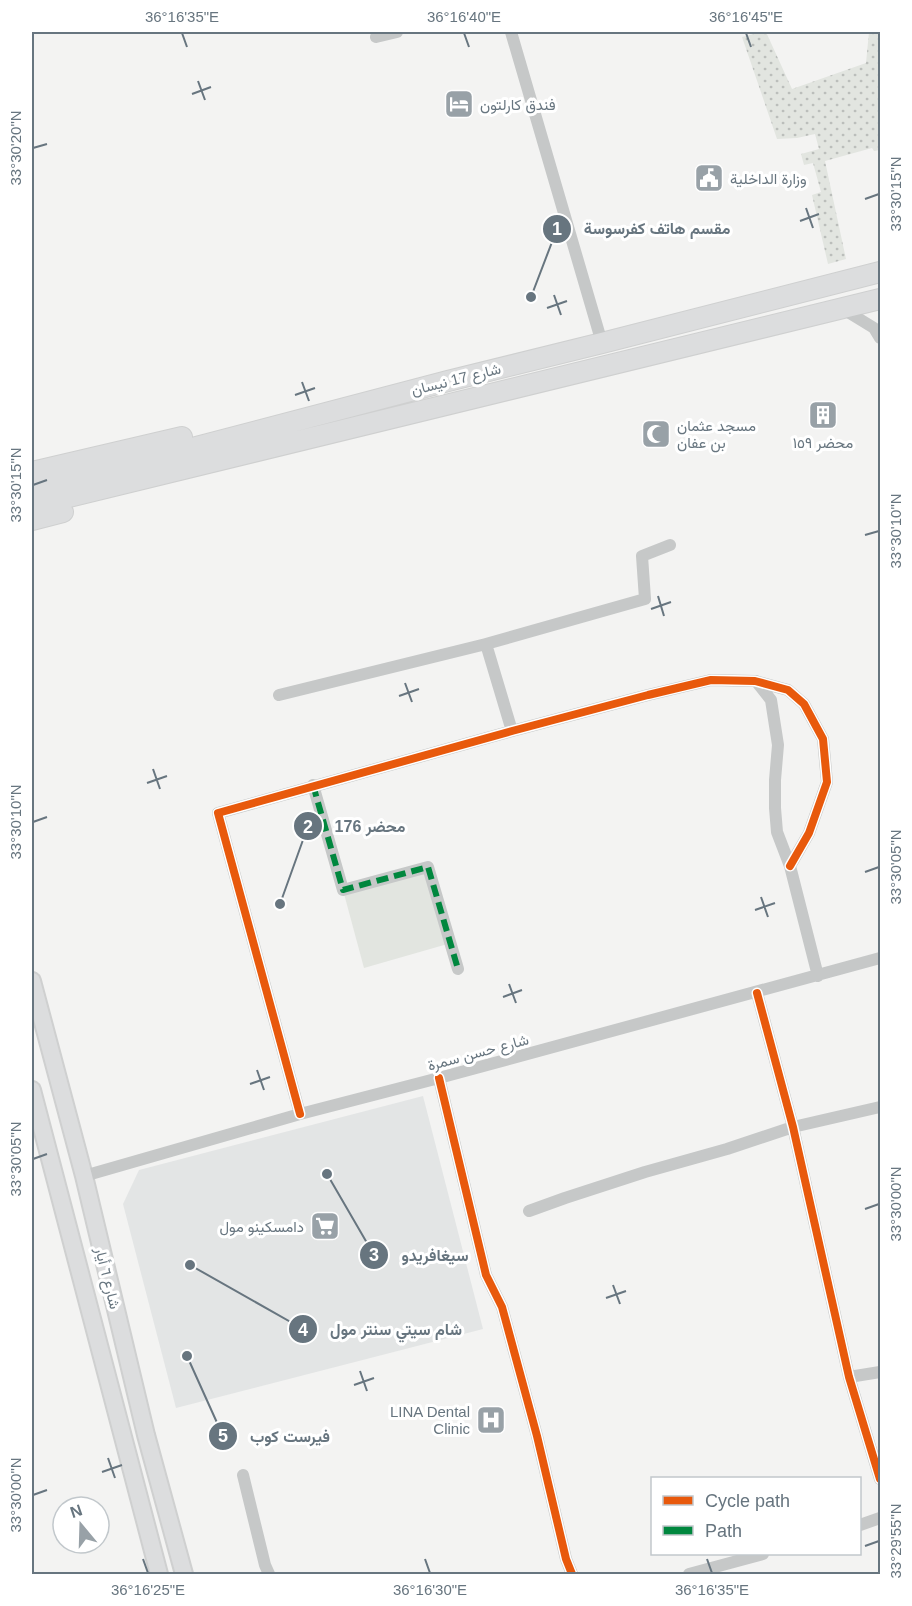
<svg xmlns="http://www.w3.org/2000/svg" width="912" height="1606" font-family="Helvetica,Vazirmatn,sans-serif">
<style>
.built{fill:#e3e5e5}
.grass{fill:url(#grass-dots)}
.park{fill:#e2e5e0}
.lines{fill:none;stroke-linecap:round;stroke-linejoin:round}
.secondary-casing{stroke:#cfd0d0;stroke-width:20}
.primary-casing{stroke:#cfd0d0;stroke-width:22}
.minor{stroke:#c6c8c8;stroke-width:12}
.secondary{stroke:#dcddde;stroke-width:16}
.primary{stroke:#dcddde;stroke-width:20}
.quiet{stroke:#00873e;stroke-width:6;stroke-dasharray:12 6;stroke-linecap:butt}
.cycleway-casing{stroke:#fff;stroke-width:11}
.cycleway{stroke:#e8590c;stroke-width:8}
.ticks{fill:none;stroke:#67757f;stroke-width:2}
.labels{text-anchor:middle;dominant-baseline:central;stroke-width:6;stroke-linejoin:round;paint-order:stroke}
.poi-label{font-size:15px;fill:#67757f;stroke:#fff;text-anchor:start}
.street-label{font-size:15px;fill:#67757f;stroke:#fff}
.leader{fill:none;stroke:#67757f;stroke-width:2}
.callout-dot{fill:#67757f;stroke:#fff;stroke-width:2}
.mark-label{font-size:18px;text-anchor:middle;font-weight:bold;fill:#fff}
.callout-label{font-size:16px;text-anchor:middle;font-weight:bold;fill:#67757f;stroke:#fff;stroke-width:6;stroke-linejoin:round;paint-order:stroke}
.neatline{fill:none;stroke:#67757f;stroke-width:2}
.ticks-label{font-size:15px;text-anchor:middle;fill:#67757f}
</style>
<defs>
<pattern id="grass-dots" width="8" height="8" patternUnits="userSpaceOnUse" patternTransform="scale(1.5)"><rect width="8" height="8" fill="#e2e5e0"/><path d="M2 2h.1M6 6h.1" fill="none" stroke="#bbbebb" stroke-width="1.8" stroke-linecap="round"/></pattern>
</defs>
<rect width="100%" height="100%" fill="#f3f3f2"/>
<path class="built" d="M423 1096 483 1329 176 1408 123 1204 139 1170Z"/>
<path class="grass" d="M761 32H766L792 89 866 63 869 32H880V150L874 151 872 148 825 161 846 259 828 264 812 195 821 192 813 163 804 165 801 154 819 149 815 134 797 138 777 139 742 37Z"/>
<path class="park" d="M428 867 451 943 364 968 343 890Z"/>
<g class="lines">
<g class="secondary-casing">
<path id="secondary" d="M32 981 84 1176 146 1435 184 1574
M32 1090 159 1574"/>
</g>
<g class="primary-casing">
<path id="primary" d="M32 472 182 437
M32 490 448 381 602 343 880 272
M32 506 880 299
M32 520 63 512"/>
</g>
<path class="minor" d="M511 32 602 343
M376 37 397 32
M843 309 874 328 880 338
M486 644 512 731
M756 681 771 700 778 745 775 780V808L777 832 790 866 818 976
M279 695 486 644 645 599 642 556 670 545
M313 785 343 890 428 867 458 969
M757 993 793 1127 849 1377 880 1479
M439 1078 486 1275 502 1307 537 1436 566 1559 572 1574
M300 1114 218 813 512 731 648 695 711 680 755 681 788 690 804 704 823 739 827 782 809 833 790 866
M84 1176 300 1114 439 1078 880 958
M529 1211 565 1198 645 1172 727 1149 793 1127 880 1107
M849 1377 880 1372
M243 1475 265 1565 269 1574
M860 1525 880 1518
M689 1574 763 1554"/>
<use href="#secondary" class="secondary"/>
<use href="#primary" class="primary"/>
<path class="quiet" d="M313 785 343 890 428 867 458 969"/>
<g class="cycleway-casing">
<path id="cycleway" d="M757 993 793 1127 849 1377 880 1479
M439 1078 486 1275 502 1307 537 1436 566 1559 572 1574
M300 1114 218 813 512 731 648 695 711 680 755 681 788 690 804 704 823 739 827 782 809 833 790 866"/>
</g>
<use href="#cycleway" class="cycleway"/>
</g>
<path class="ticks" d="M182 33 187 47M464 33 469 47M746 33 751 47M198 81 205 100M192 94 211 87M33 148 47 144M865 199 879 194M806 208 813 228M800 221 819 214M554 295 561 315M547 308 567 301M302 382 309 401M295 395 315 388M33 485 47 480M865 535 879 531M658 596 664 616M651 609 671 602M405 683 412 702M399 696 419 689M153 769 160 789M147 783 167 776M33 822 47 817M865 872 879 867M761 897 768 917M755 910 775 903M509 984 516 1003M503 997 522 990M257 1070 264 1090M250 1084 270 1077M33 1159 47 1154M865 1209 879 1204M613 1285 620 1304M606 1298 626 1291M360 1371 367 1391M354 1385 374 1378M108 1458 115 1478M102 1472 122 1465M33 1495 47 1490M865 1546 879 1541M143 1559 148 1573M425 1559 430 1573M707 1559 712 1573"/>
<defs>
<g id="hotel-square" transform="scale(1.5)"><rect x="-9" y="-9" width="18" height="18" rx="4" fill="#98a1a7" stroke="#fff"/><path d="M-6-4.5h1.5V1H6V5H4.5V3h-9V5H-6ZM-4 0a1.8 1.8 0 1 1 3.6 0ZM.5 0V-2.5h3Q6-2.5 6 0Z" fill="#fff"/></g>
<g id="civic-square" transform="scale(1.5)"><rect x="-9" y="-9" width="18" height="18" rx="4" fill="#98a1a7" stroke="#fff"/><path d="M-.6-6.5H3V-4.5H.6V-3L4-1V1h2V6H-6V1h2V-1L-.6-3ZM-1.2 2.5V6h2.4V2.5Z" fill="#fff"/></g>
<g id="building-square" transform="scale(1.5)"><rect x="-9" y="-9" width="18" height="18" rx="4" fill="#98a1a7" stroke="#fff"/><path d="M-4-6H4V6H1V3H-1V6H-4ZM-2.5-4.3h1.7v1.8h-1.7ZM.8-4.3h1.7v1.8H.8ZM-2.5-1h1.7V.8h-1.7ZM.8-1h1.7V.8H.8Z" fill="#fff"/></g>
<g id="mosque-square" transform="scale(1.5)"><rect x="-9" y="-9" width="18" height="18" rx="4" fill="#98a1a7" stroke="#fff"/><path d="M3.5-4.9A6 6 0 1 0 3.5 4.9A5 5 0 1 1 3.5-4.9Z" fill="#fff"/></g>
<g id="supermarket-square" transform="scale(1.5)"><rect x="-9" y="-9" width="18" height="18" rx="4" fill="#98a1a7" stroke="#fff"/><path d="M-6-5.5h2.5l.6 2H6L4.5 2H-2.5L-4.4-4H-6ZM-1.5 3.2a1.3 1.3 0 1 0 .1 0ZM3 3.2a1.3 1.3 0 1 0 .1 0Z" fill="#fff"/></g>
<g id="hospital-square" transform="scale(1.5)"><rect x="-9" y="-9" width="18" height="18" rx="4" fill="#98a1a7" stroke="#fff"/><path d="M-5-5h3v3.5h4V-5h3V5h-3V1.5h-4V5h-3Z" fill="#fff"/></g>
</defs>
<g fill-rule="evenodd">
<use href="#hotel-square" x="459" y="104"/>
<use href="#civic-square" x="709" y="178"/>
<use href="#building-square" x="823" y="415"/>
<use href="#mosque-square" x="656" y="434"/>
<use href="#supermarket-square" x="325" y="1226"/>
<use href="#hospital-square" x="491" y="1420"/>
</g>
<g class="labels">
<g class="poi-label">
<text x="480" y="104">فندق كارلتون</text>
<text x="730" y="178">وزارة الداخلية</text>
<text x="677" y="425">مسجد عثمان<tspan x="677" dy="17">بن عفان</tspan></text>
<text x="823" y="442" text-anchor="middle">محضر ١٥٩</text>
<text x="304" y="1226" text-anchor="end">دامسكينو مول</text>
<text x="470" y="1411" text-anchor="end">LINA Dental<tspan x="470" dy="17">Clinic</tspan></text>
</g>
<g class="street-label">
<text transform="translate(456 379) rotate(-14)">شارع 17 نيسان</text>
<text transform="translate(478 1052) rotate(-15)">شارع حسن سمرة</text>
<text transform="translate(108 1278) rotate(76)">شارع ٦ أيار</text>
</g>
</g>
<path class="leader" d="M531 297L557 229M280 904L308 826M327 1174L374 1255M190 1265L303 1329M187 1356L223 1436"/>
<g class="callout-dot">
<circle cx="531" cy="297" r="6"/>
<circle cx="280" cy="904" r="6"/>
<circle cx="327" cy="1174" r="6"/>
<circle cx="190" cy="1265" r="6"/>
<circle cx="187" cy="1356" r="6"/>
<circle cx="557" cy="229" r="15"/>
<circle cx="308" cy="826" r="15"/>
<circle cx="374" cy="1255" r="15"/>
<circle cx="303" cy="1329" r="15"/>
<circle cx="223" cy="1436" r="15"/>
</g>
<g class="mark-label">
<text x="557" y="235">1</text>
<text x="308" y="833">2</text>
<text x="374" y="1261">3</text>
<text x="303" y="1336">4</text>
<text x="223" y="1442">5</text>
</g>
<g class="callout-label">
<text x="657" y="234">مقسم هاتف كفرسوسة</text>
<text x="370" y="832">محضر 176</text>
<text x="435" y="1261">سيغافريدو</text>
<text x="396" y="1335">شام سيتي سنتر مول</text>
<text x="290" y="1442">فيرست كوب</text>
</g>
<rect width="912" height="1606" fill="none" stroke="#ffffff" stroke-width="66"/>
<rect x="651" y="1477" width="210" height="78" fill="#ffffff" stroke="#c2c8cc" stroke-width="1.5"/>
<rect x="663" y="1496" width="30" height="9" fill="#e8590c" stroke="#c2c8cc" stroke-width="1.5"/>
<text x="705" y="1507" font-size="18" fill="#67757f">Cycle path</text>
<rect x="663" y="1526" width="30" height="9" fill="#00873e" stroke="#c2c8cc" stroke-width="1.5"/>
<text x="705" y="1537" font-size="18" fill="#67757f">Path</text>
<g transform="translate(81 1525) rotate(341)"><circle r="28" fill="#ffffff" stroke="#c2c8cc" stroke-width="1.5"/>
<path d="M0-4.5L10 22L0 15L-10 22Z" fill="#98a1a7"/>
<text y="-9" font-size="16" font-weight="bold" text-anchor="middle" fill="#67757f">N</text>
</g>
<rect x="33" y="33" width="846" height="1540" class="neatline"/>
<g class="ticks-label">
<text x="182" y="22">36°16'35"E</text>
<text x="464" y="22">36°16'40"E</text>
<text x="746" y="22">36°16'45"E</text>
<text transform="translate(16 148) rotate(-90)" y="5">33°30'20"N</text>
<text transform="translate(896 194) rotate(-90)" y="5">33°30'15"N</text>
<text transform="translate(16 485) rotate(-90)" y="5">33°30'15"N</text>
<text transform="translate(896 531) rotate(-90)" y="5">33°30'10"N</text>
<text transform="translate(16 822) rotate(-90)" y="5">33°30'10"N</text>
<text transform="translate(896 867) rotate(-90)" y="5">33°30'05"N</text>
<text transform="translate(16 1159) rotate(-90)" y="5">33°30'05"N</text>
<text transform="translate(896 1204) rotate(-90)" y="5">33°30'00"N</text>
<text transform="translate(16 1495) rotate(-90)" y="5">33°30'00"N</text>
<text transform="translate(896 1541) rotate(-90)" y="5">33°29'55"N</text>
<text x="148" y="1595">36°16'25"E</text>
<text x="430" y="1595">36°16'30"E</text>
<text x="712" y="1595">36°16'35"E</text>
</g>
</svg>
